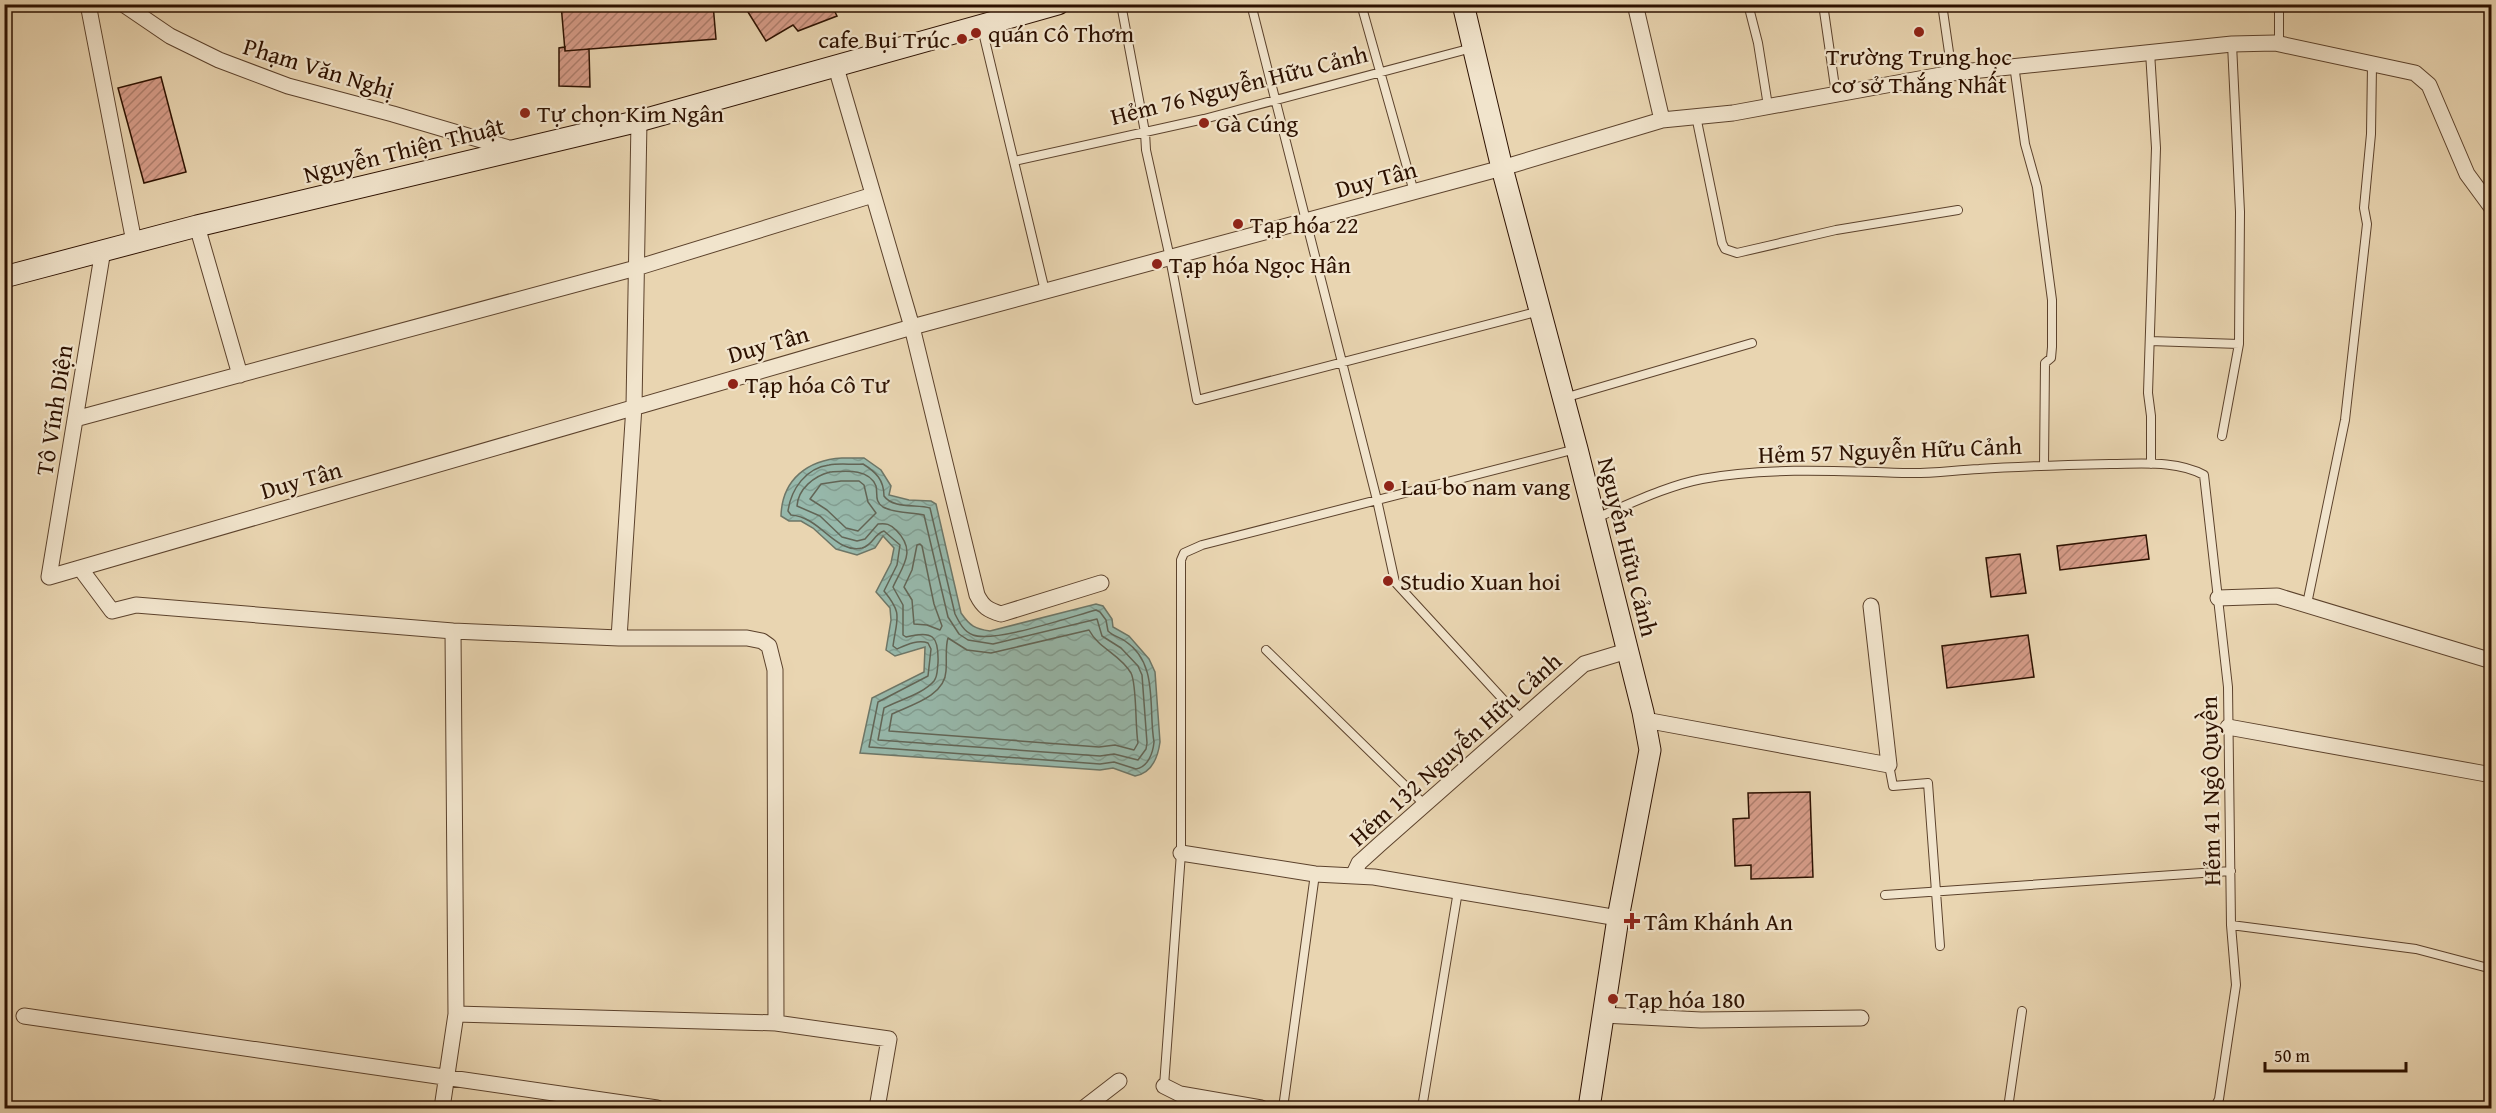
<svg xmlns="http://www.w3.org/2000/svg" width="2496" height="1113" font-family="'Gentium Book Plus',serif">
<style>
.water{fill:url(#water-waves);stroke:#6d7667;stroke-width:1.5}
.lines{fill:none;stroke-linecap:round;stroke-linejoin:round}
.shore{stroke:#626556;stroke-width:1.5}
.building{fill:url(#building-hatch);stroke:#2d1100;stroke-width:1.5}
.lane-casing{stroke:#5c422c;stroke-width:10}
.street-casing{stroke:#5c422c;stroke-width:17}
.secondary-casing{stroke:#2d1100;stroke-width:23}
.lane{stroke:#f1e4cc;stroke-width:8}
.street{stroke:#f1e4cc;stroke-width:15}
.secondary{stroke:#f1e4cc;stroke-width:21}
.poi-dot{fill:#8f2418;stroke:#f1e4cc;stroke-width:2}
.labels{text-anchor:middle;dominant-baseline:central;stroke-width:4.5;stroke-linejoin:round;paint-order:stroke}
.poi-label{font-size:24px;fill:#2d1100;stroke:#f1e4cc;text-anchor:start}
.street-label{font-size:24px;fill:#2d1100;stroke:#f1e4cc}
</style>
<defs>
<pattern id="water-waves" width="16" height="10" patternUnits="userSpaceOnUse" patternTransform="scale(1.5)"><rect width="16" height="10" fill="#97b9ac"/><path d="M0 5q4-4 8 0t8 0" fill="none" stroke="#829e92"/></pattern>
<pattern id="building-hatch" width="6" height="6" patternUnits="userSpaceOnUse" patternTransform="scale(1.5)"><rect width="6" height="6" fill="#d79d8a"/><path d="M-1 1l2-2M0 6l6-6M5 7l2-2" fill="none" stroke="#af7f6e"/></pattern>
</defs>
<rect width="100%" height="100%" fill="#e9d5b1"/>
<filter id="stains"><feTurbulence type="fractalNoise" baseFrequency=".00333" numOctaves="4"/><feColorMatrix values="0 0 0 0 .2 0 0 0 0 .09 0 0 0 0 .02 0 0 0 .5 -.17"/></filter>
<radialGradient id="worn" r=".72"><stop offset=".6" stop-color="#630" stop-opacity="0"/><stop offset="1" stop-color="#630" stop-opacity=".3"/></radialGradient>
<path class="water" d="M842 458H864L881 470 891 486 889 495 909 500 931 501 936 504 961 613C970 626 975 629 990 631L1096 604 1103 606 1112 619 1113 627 1129 636 1149 659 1155 672 1160 742C1158 757 1152 773 1135 776L1113 768 1100 770 860 753 872 698 924 672 925 647 895 656 886 650 891 620 890 608 876 592 891 563 894 548 883 536 875 548 857 555 836 549 813 528 801 521H789L781 516C782 479 808 460 842 458Z"/>
<g class="lines">
<path class="shore" d="M863 464C876 472 884 480 884 496 893 509 917 504 930 508L955 614C959 622 964 632 973 635 994 643 1070 617 1096 610L1100 612 1106 620 1108 631C1113 636 1119 637 1125 641 1159 663 1148 708 1154 742 1153 753 1148 767 1136 769L1114 762 1100 764 869 747 878 702 928 676 931 649 928 643C918 639 906 645 897 649L893 646C897 617 903 614 884 591L897 565 900 545 884 531C874 534 873 545 862 548 835 554 821 517 791 515L788 511C791 489 806 468 829 465 840 463 852 465 863 464Z
M830 472C845 471 869 468 876 486 878 494 874 501 883 507 896 514 912 512 924 515L948 617 959 634 968 640 993 644 1097 619 1102 636 1121 648 1138 666 1142 675 1147 743 1146 749 1138 760 1114 754 1100 756 878 740 884 708C899 700 923 694 934 681 938 676 937 670 938 663 939 636 933 630 906 637L903 635V605L893 587C903 565 917 551 896 530 890 524 886 523 878 524L865 539 857 541 842 537 820 516 797 506C798 489 814 476 830 472Z
M841 481H859L864 485 868 502 876 513 858 531 846 528 827 510 810 499 821 484Z
M920 544 922 546 934 604 942 626 940 630 927 625 914 624 912 600 904 587 912 570 917 545Z
M1089 630C1099 649 1120 654 1131 673 1137 684 1135 727 1138 743L1134 750 1115 745 1099 747 889 731 892 714C911 705 945 696 946 671 947 661 945 647 948 638L967 650 991 653Z"/>
</g>
<path class="building" d="M561 4H713L716 39 565 51Z
M743 4H831L837 16 798 31 793 25 766 41Z
M565 47V51L589 49 590 87 559 86V48Z
M161 77 186 172 144 183 118 88Z
M2146 535 2149 559 2060 570 2057 546Z
M2020 554 2026 593 1991 597 1986 558Z
M2028 635 2034 677 1947 688 1942 646Z
M1810 792 1813 877 1751 879V865L1735 866 1733 819 1749 818 1748 793Z"/>
<g class="lines">
<g class="lane-casing">
<path id="lane" d="M1121 4 1145 132 1146 150 1170 258 1197 400 1540 311
M1251 4 1377 500 1395 582 1522 720
M1361 4 1414 192
M1748 4 1758 43 1768 106
M1823 4 1836 94
M1942 4 1952 73
M982 28 1045 291
M2279 44V4
M2150 52 2156 148 2148 393 2151 416V464
M2014 65 2025 144 2037 187 2052 300V347L2051 358 2045 363 2044 465
M1696 116 1722 243 1725 249 1737 253 1836 230 1958 210
M1014 161 1204 119 1472 48
M2150 341 2239 344
M1564 398 1752 343
M2222 436 2239 344 2240 212 2232 44
M1596 518C1630 504 1666 486 1702 479 1765 467 1842 471 1906 473 1930 474 1955 470 1979 469 2023 466 2066 465 2110 464 2141 464 2176 460 2204 475L2228 687 2231 925 2236 985 2219 1099 2216 1105 2205 1108
M2307 604 2345 420 2367 224 2364 208 2371 134 2372 65
M1266 650 1425 805
M1889 765 1893 786 1928 783 1940 946
M1885 895 2231 871
M2231 925 2416 949 2492 969
M1164 1086 1181 853V560L1184 553 1202 545 1576 449
M1283 1108 1315 874
M1422 1108 1458 891
M2008 1108 2022 1011"/>
</g>
<g class="street-casing">
<path id="street" d="M88 4 134 242
M123 4 170 36 219 60 288 86 393 114 512 149
M1635 4 1662 120
M835 64 912 327 977 595C983 607 988 610 1001 614L1101 583
M639 121 634 406 619 638H747L762 641 769 646 775 670 776 1023
M197 226 240 375
M103 250 49 577 912 327 1502 168 1662 120 1733 113 1952 73 2232 44 2275 43 2415 73 2429 85 2467 174 2492 208
M75 419 636 268 873 195
M80 568 112 611 136 605 453 631 619 638
M2218 598 2277 596 2492 661
M1645 720 1889 765 1871 606
M2228 727 2492 775
M1181 853 1315 874 1374 877 1618 918
M1353 876 1359 863 1380 844 1584 664 1627 651
M456 1014 776 1023 889 1039 877 1108
M1603 1015 1701 1020 1861 1018
M24 1016 657 1108
M1164 1086 1180 1094 1261 1108
M442 1108 456 1014 453 631
M1084 1108 1119 1081"/>
</g>
<g class="secondary-casing">
<path id="secondary" d="M1463 4 1502 168 1577 449 1643 712 1650 750 1618 918 1589 1108
M4 277 197 226 639 121 1058 4"/>
</g>
<use href="#lane" class="lane"/>
<use href="#street" class="street"/>
<use href="#secondary" class="secondary"/>
</g>
<g class="poi-dot">
<circle cx="1919" cy="32" r="6"/>
<circle cx="976" cy="33" r="6"/>
<circle cx="962" cy="39" r="6"/>
<circle cx="525" cy="113" r="6"/>
<circle cx="1204" cy="123" r="6"/>
<circle cx="1238" cy="224" r="6"/>
<circle cx="1157" cy="264" r="6"/>
<circle cx="733" cy="384" r="6"/>
<circle cx="1389" cy="486" r="6"/>
<circle cx="1388" cy="581" r="6"/>
<path d="M1629 912h6v6h6v6h-6v6h-6v-6h-6v-6h6z"/>
<circle cx="1613" cy="999" r="6"/>
</g>
<g class="labels">
<g class="poi-label">
<text x="988" y="33">quán Cô Thơm</text>
<text x="950" y="39" text-anchor="end">cafe Bụi Trúc</text>
<text x="1919" y="56" text-anchor="middle">Trường Trung học<tspan x="1919" dy="28">cơ sở Thắng Nhất</tspan></text>
<text x="537" y="113">Tự chọn Kim Ngân</text>
<text x="1216" y="123">Gà Cúng</text>
<text x="1250" y="224">Tạp hóa 22</text>
<text x="1169" y="264">Tạp hóa Ngọc Hân</text>
<text x="745" y="384">Tạp hóa Cô Tư</text>
<text x="1401" y="486">Lau bo nam vang</text>
<text x="1400" y="581">Studio Xuan hoi</text>
<text x="1644" y="921">Tâm Khánh An</text>
<text x="1625" y="999">Tạp hóa 180</text>
</g>
<g class="street-label">
<text transform="translate(319 68) rotate(17)">Phạm Văn Nghị</text>
<text transform="translate(1239 85) rotate(-14)">Hẻm 76 Nguyễn Hữu Cảnh</text>
<text transform="translate(404 150) rotate(-14)">Nguyễn Thiện Thuật</text>
<text transform="translate(1376 179) rotate(-15)">Duy Tân</text>
<text transform="translate(768 344) rotate(-16)">Duy Tân</text>
<text transform="translate(54 410) rotate(-81)">Tô Vĩnh Diện</text>
<text transform="translate(1890 450) rotate(-2)">Hẻm 57 Nguyễn Hữu Cảnh</text>
<text transform="translate(301 480) rotate(-16)">Duy Tân</text>
<text transform="translate(1628 547) rotate(76)">Nguyễn Hữu Cảnh</text>
<text transform="translate(1455 749) rotate(-42)">Hẻm 132 Nguyễn Hữu Cảnh</text>
<text transform="translate(2210 791) rotate(-91)">Hẻm 41 Ngô Quyền</text>
</g>
</g>
<rect width="2496" height="1113" fill="none" stroke="#e9d5b1" stroke-width="24"/>
<rect x="6" y="6" width="2484" height="1101" fill="none" stroke="#2d1100" stroke-width="3"/>
<rect x="12" y="12" width="2472" height="1089" fill="none" stroke="#2d1100" stroke-width="1.5"/>
<path d="M2265 1062v9h141v-9" fill="none" stroke="#2d1100" stroke-width="3"/>
<text x="2274" y="1062" font-size="18" fill="#2d1100" stroke="#f1e4cc" stroke-width="4.5" paint-order="stroke">50 m</text>
<rect width="100%" height="100%" filter="url(#stains)"/>
<rect width="100%" height="100%" fill="url(#worn)"/>
</svg>
